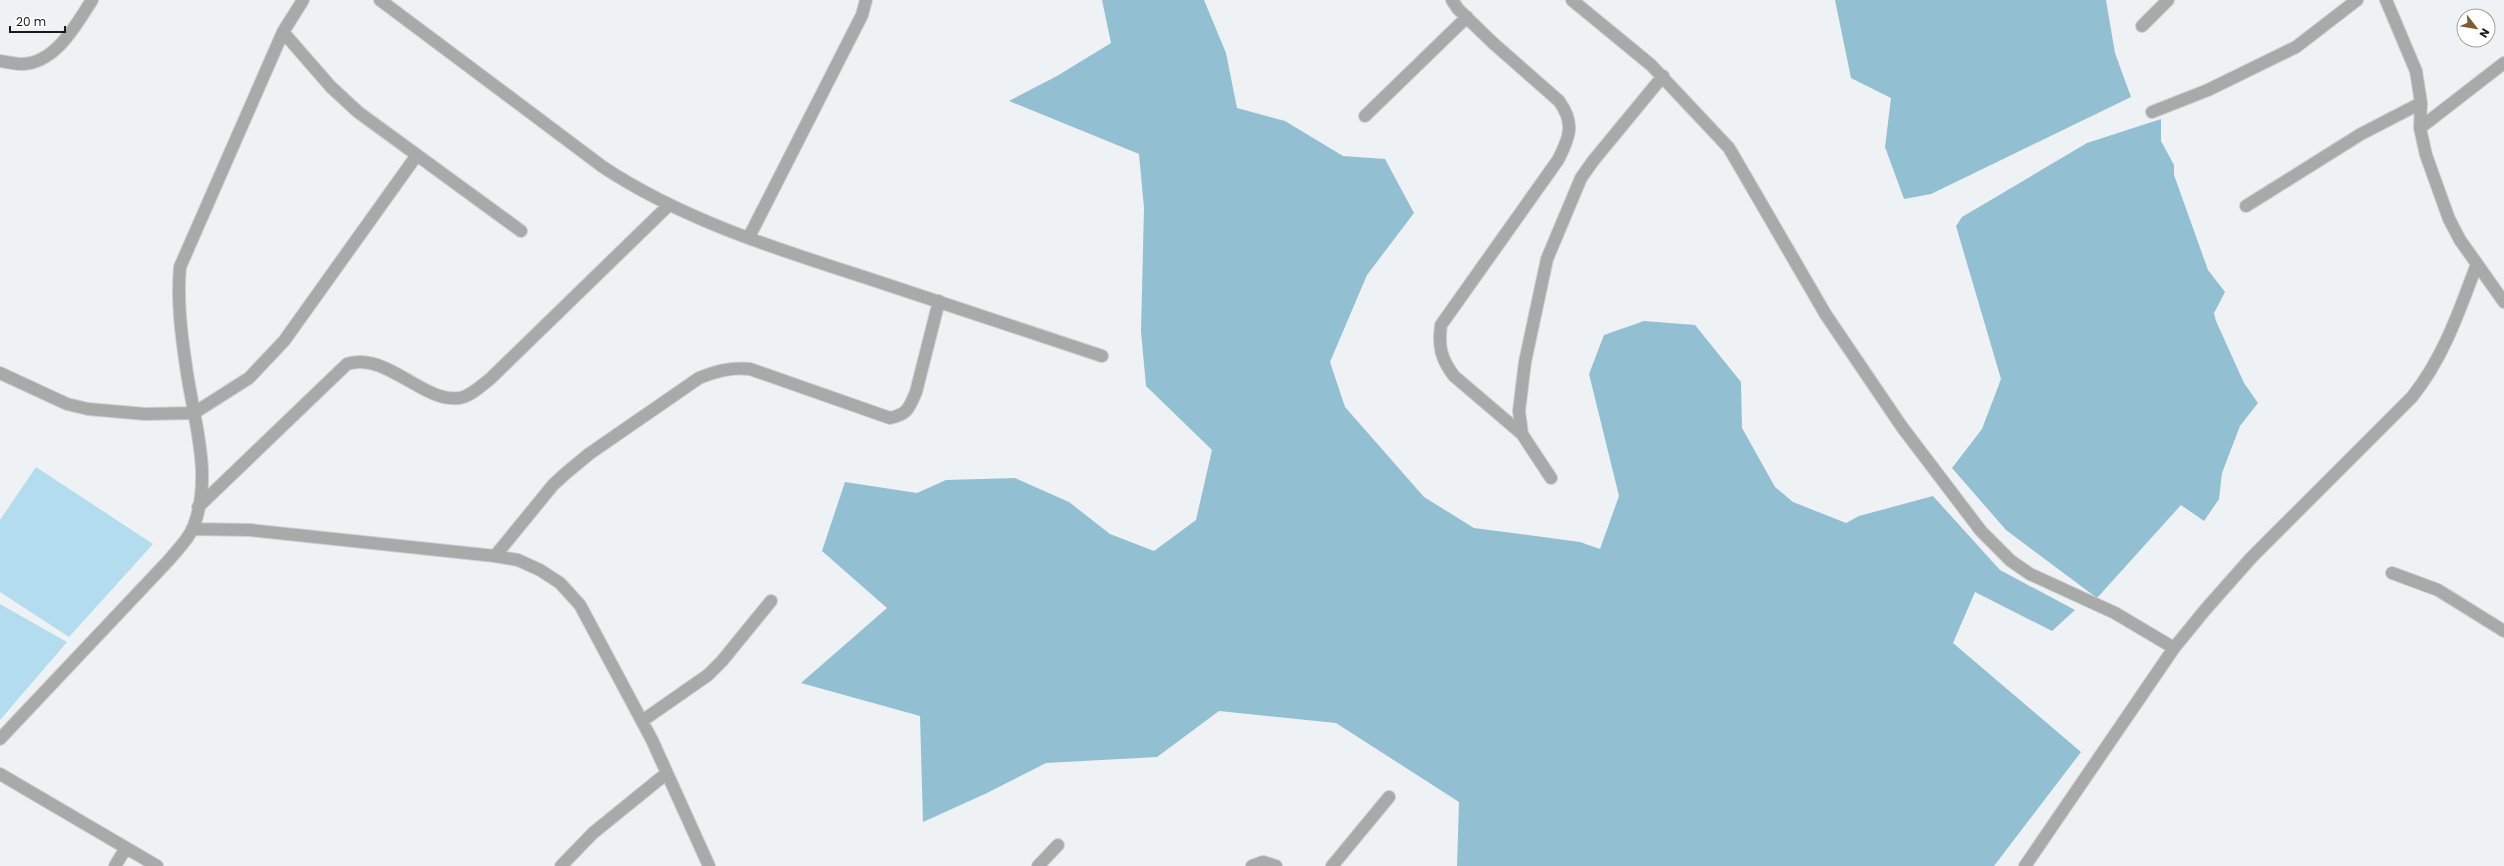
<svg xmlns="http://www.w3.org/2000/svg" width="2504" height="866" font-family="Poppins,sans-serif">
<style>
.green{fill:#b3ddef}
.water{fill:#92bfd2}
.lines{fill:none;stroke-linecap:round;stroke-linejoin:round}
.minor-casing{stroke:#cdcfd1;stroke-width:14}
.minor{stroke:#a8aaaa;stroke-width:12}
</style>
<rect width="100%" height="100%" fill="#eff2f4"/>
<path class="green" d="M36 467 153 544 69 637 0 592V520Z
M0 604 67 642 0 720Z"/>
<path class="water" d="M1102 0H1204L1226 53 1237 108 1285 121 1343 156 1385 159 1414 213 1367 275 1330 362 1345 407 1424 497 1474 528 1580 542 1600 549 1619 496 1589 374 1604 335 1644 321 1695 325 1741 382 1742 428 1775 487 1793 502 1846 523 1859 516 1933 496 2000 570 2075 610 2052 631 1975 592 1953 643 2081 752 1994 866H1457L1459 802 1336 723 1219 711 1157 757 1046 763 987 793 923 822 920 716 801 683 887 608 822 551 845 482 917 493 946 480 1015 478 1069 502 1110 534 1154 551 1196 520 1212 450 1146 386 1141 332 1144 208 1139 154 1009 101 1057 76 1111 43Z
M1835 0H2106L2115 53 2131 97 1931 194 1904 199 1885 147 1891 98 1851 78Z
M2161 119V141L2174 165V175L2208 270 2225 292 2214 313 2216 321 2244 383 2258 403 2240 426 2222 473 2219 499 2204 521 2181 505 2097 598 2006 530 1952 468 1982 429 2001 379 1956 226 1962 217 2087 143Z"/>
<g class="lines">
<g class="minor-casing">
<path id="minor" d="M380 0 603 167C683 220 777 249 867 278 945 304 1023 330 1102 356
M1452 0 1458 9 1493 43 1559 101C1575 123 1570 137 1558 160L1441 325C1438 346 1441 359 1454 376L1522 434
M1572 0 1651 65 1729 148 1826 315 1902 427 1981 531 2011 561 2030 574 2115 613 2174 648
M2386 0 2416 71 2421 103 2420 128 2426 155 2449 219 2460 240 2504 302
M2142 26 2168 0
M283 32 331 87 358 112 521 231
M0 61C7 62 15 64 21 64 55 64 76 25 92 0
M2152 112 2208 90 2296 47 2357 0
M1365 116 1467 17
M2420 128 2504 63
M2246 206 2361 134 2421 103
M749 237 862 15 866 0
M0 373 67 404 88 409 145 414 194 413 249 378 284 341 417 155
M1551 478 1522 434 1519 411 1525 362 1547 259 1581 178 1593 161 1663 76
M198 507 347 364C386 351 423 403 459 398 470 397 482 385 490 379L669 205
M192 529 250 530 495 556 518 560 540 570 560 583 580 605 652 740 709 866
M495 556 553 485 566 473 589 454 699 378C717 371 731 367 750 369L890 418C908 414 909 408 916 392L939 301
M2392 573 2438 590 2504 631
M642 721 708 675 722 661 771 601
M0 739 169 560C177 550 188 540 193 528 214 476 193 419 186 366 181 333 177 300 180 267L283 32 303 0
M0 774 157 866
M115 866 126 848
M561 866 593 833 667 773
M1038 866 1058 845
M1252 866 1263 862 1276 866
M1332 866 1389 797
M2025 866 2174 648 2205 610 2251 558 2412 397C2444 357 2459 311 2477 264"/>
</g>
<use href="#minor" class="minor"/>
</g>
<g transform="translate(2476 28) rotate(121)"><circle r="19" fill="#ffffff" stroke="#a3a3a4"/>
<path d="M0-3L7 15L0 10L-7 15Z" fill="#7a5d30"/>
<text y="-6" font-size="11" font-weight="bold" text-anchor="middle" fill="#191a1b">N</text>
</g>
<path d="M10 26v6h55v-6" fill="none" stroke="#191a1b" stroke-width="2"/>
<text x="16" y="26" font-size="12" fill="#191a1b" stroke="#ffffff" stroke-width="3" paint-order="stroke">20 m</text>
</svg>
